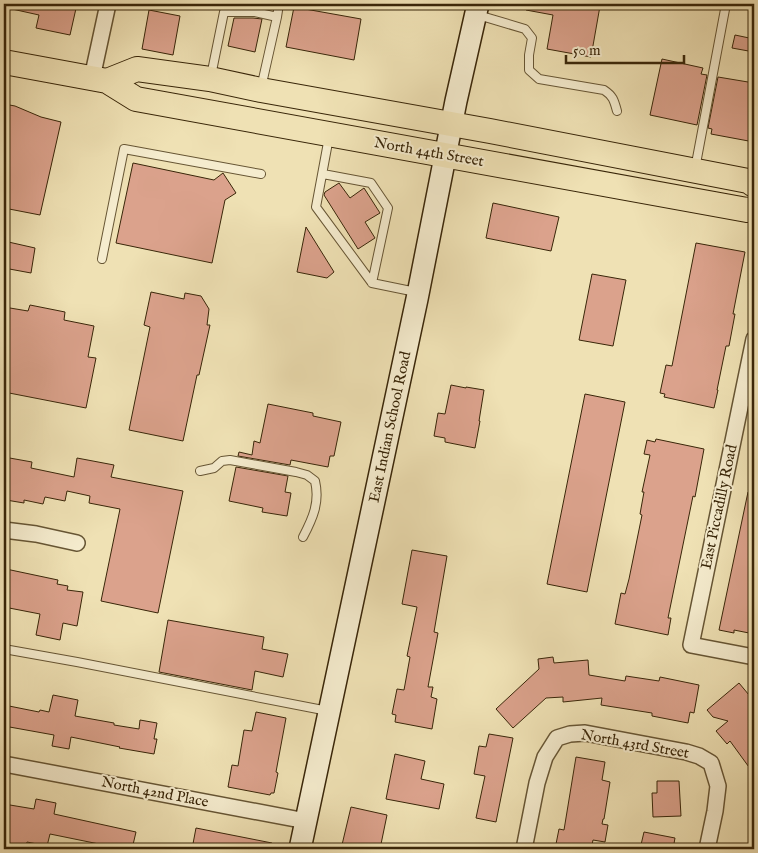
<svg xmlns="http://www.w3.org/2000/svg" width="758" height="853" font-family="'IM FELL English',serif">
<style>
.building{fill:#dba28c;stroke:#392609}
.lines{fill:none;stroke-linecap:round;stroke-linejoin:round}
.service-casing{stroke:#665534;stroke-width:10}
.minor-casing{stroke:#665534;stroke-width:18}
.secondary-casing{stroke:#392609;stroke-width:24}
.primary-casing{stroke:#392609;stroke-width:26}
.service{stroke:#f5ecce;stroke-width:8}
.minor{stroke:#f5ecce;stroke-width:15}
.secondary{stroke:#f5ecce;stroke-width:21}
.primary{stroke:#efe1b4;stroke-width:24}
.labels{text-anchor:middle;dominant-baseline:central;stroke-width:4;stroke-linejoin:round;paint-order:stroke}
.street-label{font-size:15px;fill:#392609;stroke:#f5ecce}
</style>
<rect width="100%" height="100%" fill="#efe1b4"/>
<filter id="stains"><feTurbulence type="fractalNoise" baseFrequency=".004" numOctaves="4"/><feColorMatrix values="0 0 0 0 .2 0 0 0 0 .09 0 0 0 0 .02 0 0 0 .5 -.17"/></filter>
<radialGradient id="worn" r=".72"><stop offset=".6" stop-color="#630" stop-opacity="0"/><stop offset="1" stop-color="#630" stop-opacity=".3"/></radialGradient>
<path class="building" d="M13 4H77L70 35 36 28 39 15 12 9Z
M527 4H589L600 6 591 57 547 49 553 15 526 10Z
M294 7 361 19 354 60 286 47Z
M149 10 180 16 173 55 142 49Z
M234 18H253L262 19 255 52 228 46Z
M735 35 754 39V52L732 48Z
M662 59 703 68 701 74 707 75 697 125 650 115Z
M718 77 754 83V142L711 134 712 129 708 128Z
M4 104 15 106 41 117 61 122 40 215 4 208Z
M133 163 214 180 223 173 236 193 225 200 212 263 116 243Z
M339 183 350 198 364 188 380 213 365 222 375 238 358 249 324 195 325 192Z
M493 203 559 217 551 251 486 238Z
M306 227 334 272 327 278 297 272Z
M4 241 35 248 31 273 4 268Z
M696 243 745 252 733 314H735L729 346H726L717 390H718L714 408 664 397 665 394 660 393 666 365 672 366Z
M592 274 626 280 613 346 579 340Z
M151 292 184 299 185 293 201 296 209 309 207 325H210L199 375H197L183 441 129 430 150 327 144 325Z
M30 305 65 312 64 320 94 326 88 357 96 358 86 408 4 392V307L28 311Z
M451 385 466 388V387L484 390 479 421H480L475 448 445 442V438L434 436 438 413 445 414Z
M585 394 625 402 587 592 547 584Z
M268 404 313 413V416L341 422 334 456H330L328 467 291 460 290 465 238 456 239 452 252 455 254 441 260 443Z
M656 439 704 449 695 497 693 496 668 618H671L668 635 615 624 621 593 625 594 629 579 642 515 640 514 644 492H642L650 455 644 454 647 440 655 442Z
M4 457 32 462 31 468 74 477 77 458 114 465 111 477 183 491 158 613 101 601 120 509 89 503 90 496 67 491 65 501 45 497 43 504 24 500V503L6 500 7 493 4 492Z
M236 467 288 476 285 492 291 493 287 516 262 512 263 508 229 501Z
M748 492 754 493V634L734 630V633L719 630Z
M412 550 447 556 434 632 438 633 428 687H433L431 697 437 699 432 729 395 722 396 715 392 714 397 689 404 690 410 657 407 656 417 607 402 604Z
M6 569 58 580 57 584 68 586 67 590 83 592 77 626 63 623 60 640 36 635 40 614 4 607V581Z
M168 620 264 637 262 649 288 654 283 677 255 671 252 690 159 672Z
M553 657 554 663 588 660 589 675 625 681 626 676 659 681 660 677 699 685 694 713 690 712 688 723 652 716V713L601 705 602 698 563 702V697L546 698 513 728 496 709 539 669 538 659Z
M739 683 754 701V774L730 741 727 744 716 731 728 721 713 717 707 710Z
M53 695 78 700 75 716 114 723V725L139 729 140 720 157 723 154 739H157L154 754 119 748 120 747 71 737 69 749 52 746 54 735 4 726V705L39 712 40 710 49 712Z
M256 712 286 718 276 772 278 773 274 793H271L270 795 228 787 232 765 238 766 244 730 252 731Z
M489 734 513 738 496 822 476 818 485 776 474 774 479 746 486 747Z
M395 754 425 761 421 779 444 784 439 809 386 799Z
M576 757 605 762 602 780 610 782 604 819H603L602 824 608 825 605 842 593 840 591 849H583L556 844 559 829 564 830Z
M657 781H679L681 816 653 817 652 793H657Z
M36 799 56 803 54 814 136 832 132 849H117L98 845 99 844 50 834 47 846 27 842 25 849H6L9 836 4 835V804L34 809Z
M351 807 387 815 380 849H341Z
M196 828 272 843 271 849H192Z
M644 832 675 838 673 849H640Z"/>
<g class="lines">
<g class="service-casing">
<path id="service" d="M478 15 525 29 532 38 529 55V70L539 79 604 90C613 96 614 100 617 111
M277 17 279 4
M211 76 224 12H255L277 17 261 88
M329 137 316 207 372 283 416 292
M695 169 726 4
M323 174 371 183 388 208 372 283
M102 259 124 149 261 174
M200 471 214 468 222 461 230 460 296 472 307 475 315 481C320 502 313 518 303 537
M4 649 77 662 328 711"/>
</g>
<g class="minor-casing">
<path id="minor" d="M92 78 108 4
M754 339 691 645 754 657
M4 530 36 534 77 543
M4 764 306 821
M524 849 537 783 545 757 557 738 570 734 585 733 686 752 699 756 711 763 718 786 715 811 707 849"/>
</g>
<g class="secondary-casing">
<path id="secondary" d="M300 849 417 299 456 101 478 4"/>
</g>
<g class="primary-casing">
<path id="primary" d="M4 62 107 81 136 99 747 210 754 209
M107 81 137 69 210 79 261 90 490 131 748 181 754 185"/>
</g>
<use href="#service" class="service"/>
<use href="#minor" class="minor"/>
<use href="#secondary" class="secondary"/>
<use href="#primary" class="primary"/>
</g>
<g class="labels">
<g class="street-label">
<text transform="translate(429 152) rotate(10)">North 44th Street</text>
<text transform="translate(390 427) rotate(-78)">East Indian School Road</text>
<text transform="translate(719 507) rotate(-78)">East Piccadilly Road</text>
<text transform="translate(635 744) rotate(10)">North 43rd Street</text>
<text transform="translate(155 792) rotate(11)">North 42nd Place</text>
</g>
</g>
<rect width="758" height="853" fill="none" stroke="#efe1b4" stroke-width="20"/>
<rect x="5" y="5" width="748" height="843" fill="none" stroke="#392609" stroke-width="2.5"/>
<rect x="10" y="10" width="738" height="833" fill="none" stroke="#392609"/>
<path d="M566 55v8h118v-8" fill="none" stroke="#392609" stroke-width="2.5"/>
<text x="573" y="55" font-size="15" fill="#392609" stroke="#f5ecce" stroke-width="4" paint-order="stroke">50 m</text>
<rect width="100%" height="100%" filter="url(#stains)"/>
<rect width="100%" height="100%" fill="url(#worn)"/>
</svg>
